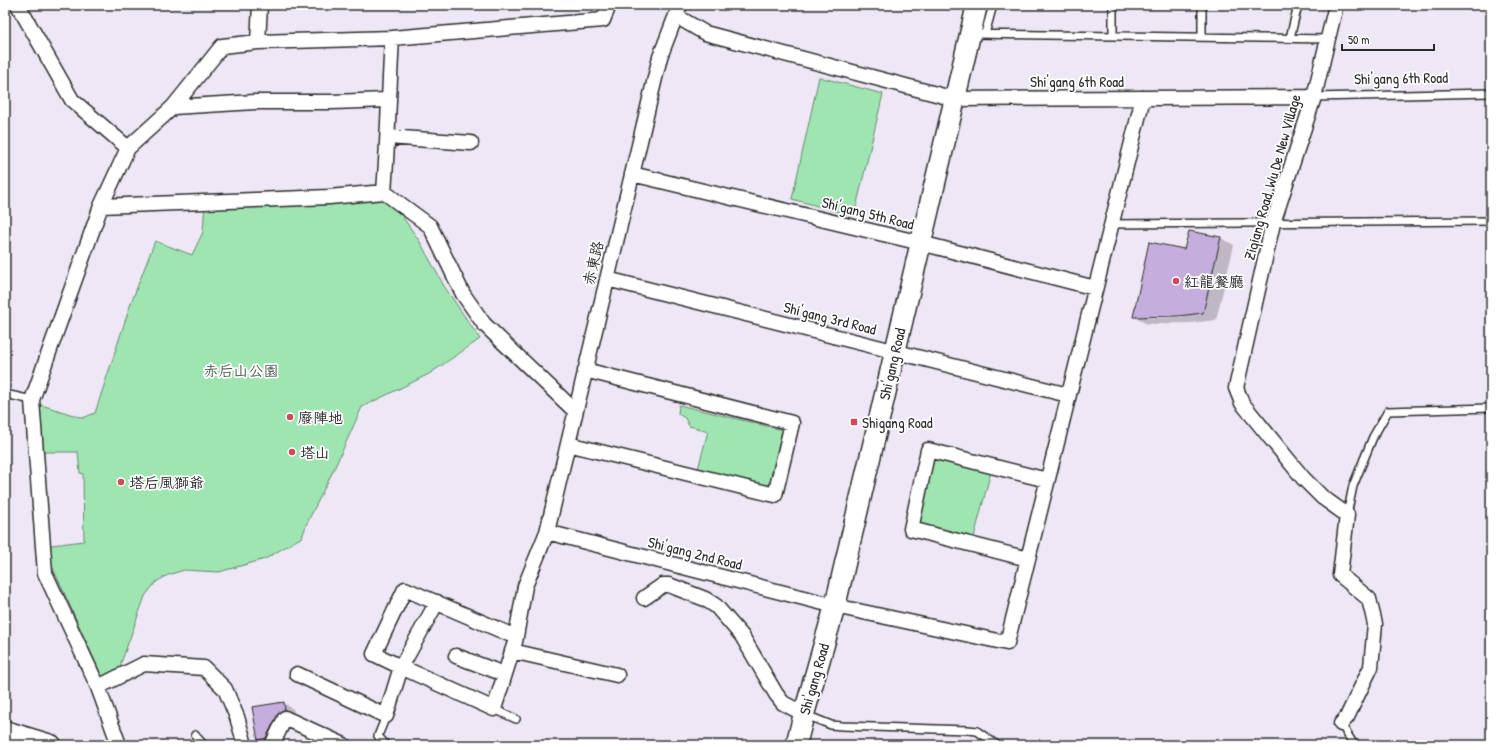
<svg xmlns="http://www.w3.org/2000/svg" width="1496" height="750" font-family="'Patrick Hand','LXGW WenKai TC',sans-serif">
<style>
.green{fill:#9fe5b2;stroke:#65886e}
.shadow{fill:#0003;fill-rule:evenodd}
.building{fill:#c5aedd;stroke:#2b2b2b}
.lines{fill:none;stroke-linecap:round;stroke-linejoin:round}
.lane-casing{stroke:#2b2b2b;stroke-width:10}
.street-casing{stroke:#2b2b2b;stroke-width:17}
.secondary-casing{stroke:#2b2b2b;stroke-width:23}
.lane{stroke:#fff;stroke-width:7}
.street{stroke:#fff;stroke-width:14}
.secondary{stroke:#fff;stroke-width:20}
.poi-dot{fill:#d1495b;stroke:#fff;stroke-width:1.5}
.labels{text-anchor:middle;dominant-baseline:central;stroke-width:3.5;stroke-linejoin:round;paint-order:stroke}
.street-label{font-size:15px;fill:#2b2b2b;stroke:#fff}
.poi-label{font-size:15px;fill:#2b2b2b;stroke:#fff;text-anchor:start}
.park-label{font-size:15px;fill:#485a4d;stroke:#fff}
</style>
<rect width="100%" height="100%" fill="#eee7f5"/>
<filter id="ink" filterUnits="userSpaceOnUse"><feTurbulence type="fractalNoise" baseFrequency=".025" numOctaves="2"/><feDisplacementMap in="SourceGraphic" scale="8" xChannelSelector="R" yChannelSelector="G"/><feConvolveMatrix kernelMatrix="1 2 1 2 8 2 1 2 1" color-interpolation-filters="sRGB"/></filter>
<g filter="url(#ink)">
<path class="green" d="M819 77 883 94 854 216 792 199Z
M384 192 402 216 420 242 444 286 480 339 429 374 362 407 334 469 307 523 302 537 265 559 219 572 184 570 168 575 156 582 145 596 121 663V672L104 681 43 546 84 541 83 474 80 473 78 452H38L35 403 83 418 95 413 131 303 155 241 192 255 203 232 205 202Z
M679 405 783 430 769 487 698 469 708 431 689 426 685 418 678 414Z
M932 456 991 471 973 541 915 526Z"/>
<path class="shadow" d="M1190 232 1221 238 1234 245 1216 320 1191 323 1147 324 1134 317 1185 250ZM1183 315V317L1147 318V316Z
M284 703 293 709 295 715 268 745 259 739Z"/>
<path class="building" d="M1189 231 1221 237 1203 313 1178 316 1133 317 1149 242 1184 249Z
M284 702 285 710 281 711 278 714 266 738 258 740 252 707Z"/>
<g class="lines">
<g class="lane-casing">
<path id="lane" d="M1113 5V36
M1202 5V37
M972 34 1328 39
M985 34 993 5
M1290 38 1298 5
M1314 97 1491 93
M1111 224 1491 221
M5 394 32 400
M1347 515 1353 486 1373 437 1388 411 1491 408
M494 709 516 719
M806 715 831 725 842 726 968 730 977 731 997 745
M386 716 378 736 386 745
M1341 724 1354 745
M195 735 204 745"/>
</g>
<g class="street-casing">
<path id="street" d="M18 5 72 100 128 148 101 206 32 400 45 573 98 687 119 745
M1336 5 1314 97 1273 223 1236 388 1242 403 1303 478 1322 497 1347 515 1340 575 1369 599 1375 624 1371 667 1347 717 1341 724
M676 16 705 33 955 99 1314 97
M258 42 260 5
M173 107 255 102H332L388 100
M388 137 471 143
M128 148 173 107 222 46 258 42 392 38 603 20 609 5
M632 174 921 243 1095 288
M384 192 430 226 463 294 484 324 575 411
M101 206 329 197 384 192C388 141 389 89 392 38
M607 279 1068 395
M568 444 775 495 792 423 585 370
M547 532 835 606 1007 643 1143 98
M1028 559 911 529 928 450 1047 480
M644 598 663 585H669L705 599 716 606 742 636 776 694 783 703 804 714
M437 602 401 667 374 654 405 589 516 637
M512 651 617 675
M456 656 504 674
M297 674 386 716 401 667 494 709 515 642 525 586 547 532 660 57 680 5
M98 687 144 664 204 668 225 689 237 717 245 745
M272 745 285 718 344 745"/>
</g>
<g class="secondary-casing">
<path id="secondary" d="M5 731 51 745
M796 745 804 714 835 606 977 5"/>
</g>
<use href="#lane" class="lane"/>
<use href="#street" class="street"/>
<use href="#secondary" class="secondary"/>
</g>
</g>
<g class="poi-dot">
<circle cx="1176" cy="281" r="4"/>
<circle cx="290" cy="417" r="4"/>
<rect x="850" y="418" width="8" height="8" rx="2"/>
<circle cx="292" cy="452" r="4"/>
<circle cx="121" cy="482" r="4"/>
</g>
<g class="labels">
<g class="street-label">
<text transform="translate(1401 78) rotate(-1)">Shi'gang 6th Road</text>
<text x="1077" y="81">Shi'gang 6th Road</text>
<text transform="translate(1272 177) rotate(-74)">Ziqiang Road, Wu De New Village</text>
<text transform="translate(868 213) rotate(14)">Shi'gang 5th Road</text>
<text transform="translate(593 263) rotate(-77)">赤東路</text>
<text transform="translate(830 318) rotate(14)">Shi'gang 3rd Road</text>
<text transform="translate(892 364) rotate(-77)">Shi'gang Road</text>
<text transform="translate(695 553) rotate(14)">Shi'gang 2nd Road</text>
<text transform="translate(814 679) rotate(-74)">Shi'gang Road</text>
</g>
<g class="poi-label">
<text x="1184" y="281">紅龍餐廳</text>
<text x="298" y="417">廢陣地</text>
<text x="862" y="422">Shigang Road</text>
<text x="300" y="452">塔山</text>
<text x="129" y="482">塔后風獅爺</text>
</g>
<g class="park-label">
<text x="241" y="370">赤后山公園</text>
</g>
</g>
<rect width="1496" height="750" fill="none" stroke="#fff" stroke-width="20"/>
<rect x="10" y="10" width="1476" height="730" fill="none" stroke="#2b2b2b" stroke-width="1.5" filter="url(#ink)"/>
<path d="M1342 44v6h92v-6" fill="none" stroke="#2b2b2b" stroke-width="2"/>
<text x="1348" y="44" font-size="12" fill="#2b2b2b" stroke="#ffffff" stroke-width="3" paint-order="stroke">50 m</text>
</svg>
